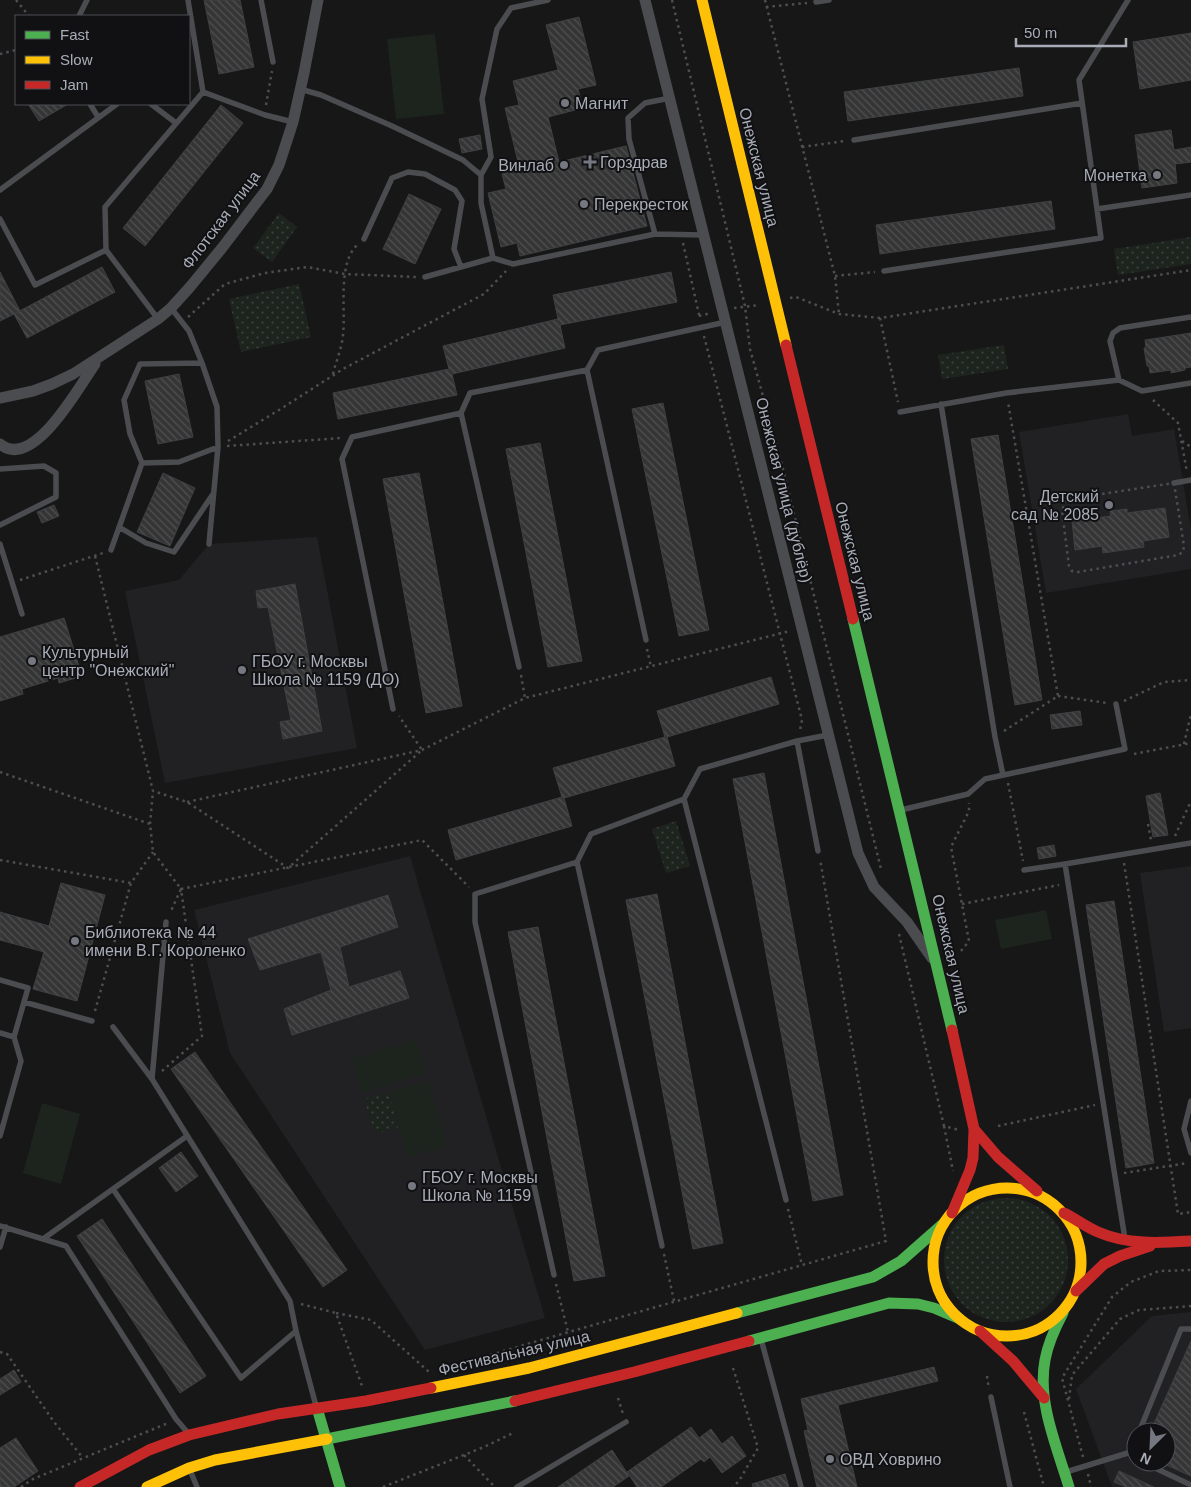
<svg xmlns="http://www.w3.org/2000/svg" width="1191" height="1487" font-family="Arial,sans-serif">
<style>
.built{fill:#212123;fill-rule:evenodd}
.green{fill:url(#green-dots)}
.pitch{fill:#1d241e}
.building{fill:url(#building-back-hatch);stroke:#3f4043}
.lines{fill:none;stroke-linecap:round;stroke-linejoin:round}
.path{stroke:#4d4e52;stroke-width:2.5;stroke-dasharray:2.5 4;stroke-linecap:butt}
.lane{stroke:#4b4c50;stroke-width:5.5}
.street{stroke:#4b4c50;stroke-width:11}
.fast{stroke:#4caf50;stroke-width:11}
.slow{stroke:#ffc107;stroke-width:11}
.jam{stroke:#c62828;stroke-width:11}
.poi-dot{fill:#757880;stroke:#111113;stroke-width:2}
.labels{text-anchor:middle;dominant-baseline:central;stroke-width:4;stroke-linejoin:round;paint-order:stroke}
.poi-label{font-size:16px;fill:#a8adb8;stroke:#111113;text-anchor:start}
.street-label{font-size:16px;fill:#a8adb8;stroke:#111113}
</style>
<defs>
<pattern id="green-dots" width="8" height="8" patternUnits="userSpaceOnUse" patternTransform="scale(1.25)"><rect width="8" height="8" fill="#1d241e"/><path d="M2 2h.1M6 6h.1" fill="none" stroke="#3b413d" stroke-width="1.8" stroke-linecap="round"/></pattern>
<pattern id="building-back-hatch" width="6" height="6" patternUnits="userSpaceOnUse" patternTransform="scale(1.25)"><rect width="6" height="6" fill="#353536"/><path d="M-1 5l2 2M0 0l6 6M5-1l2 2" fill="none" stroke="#4f5051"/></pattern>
</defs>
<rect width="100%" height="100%" fill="#171717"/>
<path class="built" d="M1128 414 1132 436 1174 429 1191 529V569L1046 593 1019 432Z
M317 537 357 748 165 783 125 591 179 580 209 544Z
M410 856 545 1318 425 1350 230 1053 194 910Z
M1191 866V1028L1164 1032 1140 873Z
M1191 1312V1487H1112L1076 1389 1152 1316ZM1136 1432H1166V1462H1136Z"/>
<path class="green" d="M279 213 297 227 272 262 253 248Z
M1191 237V264L1118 275 1114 249Z
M299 284 311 337 241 352 229 299Z
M1004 345 1008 369 942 379 938 355Z
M676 821 690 866 666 873 652 829Z
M389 1092 399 1127 375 1134 364 1099Z
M944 1260a62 62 0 1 1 124 0a62 62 0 1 1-124 0Z"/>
<path class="pitch" d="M435 34 444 114 396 119 387 39Z
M1046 910 1052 939 1001 949 995 920Z
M416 1040 426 1073 362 1092 352 1058Z
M428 1081 447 1146 408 1157 389 1092Z
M42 1103 80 1114 61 1184 23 1173Z"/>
<path class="building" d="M204 0H240L254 67 219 74Z
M579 17 596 85 578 89 583 108 548 117 559 162 626 146 647 226 520 256 517 243 501 247 488 193 506 189 502 174 520 170 505 108 519 105 513 81 558 70 546 25Z
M1191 33V80L1140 89 1133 42Z
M1019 68 1023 96 848 121 844 92Z
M28 104H68L39 121Z
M221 105 243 123 145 246 123 228Z
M1171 130 1174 150 1191 147V162L1175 164 1177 183 1142 188 1135 135Z
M480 135 482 149 462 153 459 139Z
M409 194 441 209 415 264 383 249Z
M1051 201 1055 229 880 254 876 225Z
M102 267 115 292 27 338 14 314Z
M0 272 20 311 0 321Z
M671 272 677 302 560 325 565 348 452 374 457 395 338 419 333 393 449 369 443 346 558 319 553 295Z
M1191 333V367L1185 368V370L1171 373V370L1150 373 1149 366H1147L1144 348H1146L1145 340Z
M179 374 193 437 158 444 145 381Z
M663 403 709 630 679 636 632 409Z
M998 435 1042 700 1015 705 971 439Z
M540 443 582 661 548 667 506 449Z
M163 473 195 488 170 546 137 532Z
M419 473 462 706 426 713 383 479Z
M54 505 59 516 42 523 37 512Z
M1165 508 1169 537 1143 541 1144 547 1103 553 1102 546 1075 550 1072 521 1111 516 1110 511 1127 509V513Z
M295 584 322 731 283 739 280 722 291 720 268 607 258 608 256 591Z
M64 618 82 676 59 683 58 678 22 689 23 694 0 701V637Z
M771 677 779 704 667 737 675 766 564 798 572 826 456 860 448 830 562 797 553 768 665 737 657 711Z
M1080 711 1082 725 1052 729 1050 715Z
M764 773 843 1195 813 1201 733 779Z
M1160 793 1168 835 1153 837 1146 796Z
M1054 845 1056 856 1039 859 1037 848Z
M61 883 105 895 77 1001 33 989 44 952 0 940V912L49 926Z
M657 894 723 1243 693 1249 626 900Z
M388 895 398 927 340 947 349 987 400 971 409 998 292 1035 284 1009 331 990 321 952 260 970 248 939Z
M1114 901 1154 1163 1126 1168 1086 905Z
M538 927 605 1276 574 1281 508 932Z
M195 1052 347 1270 323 1287 171 1069Z
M181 1152 198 1176 176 1192 159 1168Z
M102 1219 206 1376 180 1393 77 1236Z
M1191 1341V1476L1162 1463 1166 1462V1454L1174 1437 1166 1434V1432H1162L1152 1428Z
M934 1367 938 1381 838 1405 857 1487H817L804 1431 808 1430 801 1399Z
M14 1370 21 1382 0 1395V1379Z
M691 1427 699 1438 711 1429 722 1444 732 1436 746 1456 722 1473 710 1457 704 1462 701 1459 661 1487H637L627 1472Z
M16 1438 38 1471 14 1487H0V1448Z
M612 1450 629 1476 613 1487H558Z
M1119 1471 1154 1487H1126L1114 1482Z
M785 1474 789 1487H753L752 1484Z"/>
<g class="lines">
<path class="path" d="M16 0 29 16
M672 0 745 306 750 349 782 465 881 869
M765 0 835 276 839 314
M766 7 807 3
M0 54 16 50
M266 105 272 71
M802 147 845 141
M683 243 700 319
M835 276 875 272
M790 298 796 297 839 314 880 318 1191 270
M734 308 759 305
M699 316 711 313
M188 317 225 284 265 273 307 267 345 274 416 277
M880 318 898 402
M704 336 802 720 800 730
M333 374C336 361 342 348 343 335 346 309 337 263 358 244
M1153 400 1178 423 1187 472
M228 441 279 410 343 369 484 294 506 271
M1182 441 1191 447
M227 446 341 438
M1174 483 1184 546 1183 552 1178 555 1078 572 1072 571 1069 566 1062 511 1065 502 1069 499Z
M95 556 153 791 187 802 288 868 422 750 399 716
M20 580 103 553
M647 649 651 667
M521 675 525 698
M1058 696 1107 703
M1124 701 1164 682 1191 680
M1004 731 1058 696 1008 402
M1184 744 1191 714
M1134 754 1191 743
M0 772 150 824 153 852 181 889 170 913
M1008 783 1023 861
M187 802 422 750 525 698 790 631
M150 824 153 791
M1148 824 1151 840
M1175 836 1191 801
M0 860 131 883
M1124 863 1178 1214 1191 1212
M962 904 1059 885
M899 934 944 1126 959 1130
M961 951 969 941 951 847 969 811V803
M95 1011 131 883 153 852
M162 1071 202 1036 181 889 422 840 469 887
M944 1126 953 1171
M998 1126 1095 1105
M1124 1173 1188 1163
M788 1209 802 1265
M664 1254 674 1301
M556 1284 568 1332
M301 1304 336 1313 362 1386
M336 1313 371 1320 429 1372
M0 1352 7 1354 54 1422 83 1458
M453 1366 541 1340 886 1241 820 859
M733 1368 758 1448 739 1481 733 1487
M987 1376 989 1389
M618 1398 623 1414
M1069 1399 1072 1375 1120 1319 1139 1310 1191 1306
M1024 1412 1044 1487
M464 1455 495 1487
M1083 1457 1062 1378 1112 1297 1131 1282 1159 1271 1191 1270
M1088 1474 1091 1487
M21 1487 33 1479 168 1423
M383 1487 484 1447 513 1433"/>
<path class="lane" d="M188 0 203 92
M261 0 273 62
M1128 0 1079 80 1097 209 1191 195
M816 2 829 0
M79 16 87 0
M300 89 321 95 392 126 463 160 481 175V203L493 258 513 264 655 234 703 235
M90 104 98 117
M151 104 176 123
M854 140 1082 103
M481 175 491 157 482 99 497 29 511 8 548 0
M0 190 117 104
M0 219 35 285 106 250 158 319
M655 234 629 139 628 118 645 103 670 98
M364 239 392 178 408 172 425 174 455 190 462 201 454 249 461 267
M106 250 105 207 203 92 265 115 293 122
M884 271 1101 238 1097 209
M425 277 493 258
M171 308 189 331 202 363
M1191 317 1120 328 1113 333 1110 341 1119 380 1142 391 1191 383
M587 370 646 640
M941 404 995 737 1003 775
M900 412 1006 393 1119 380
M461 413 519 667
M0 469 44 466 56 473V497L0 525
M1174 483 1191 480
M119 527 146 543 174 552 213 494
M0 544 22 614
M209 544 218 447 217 407 202 363 140 364 124 400 130 434 142 463 179 462 218 447
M111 550 142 463
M393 709 342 459 352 437 461 413 470 393 587 370 598 350 726 322
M797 741 818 851
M684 799 786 1200
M901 810 968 794 985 779 1125 749 1116 704
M577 862 662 1246
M1024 870 1065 864
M0 980 28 988 24 1002
M113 1027 152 1079 290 1301 296 1331 316 1406
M0 1033 14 1037 24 1002 92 1021
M152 1079 166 922
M1191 1101 1184 1129 1191 1153
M0 1136 21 1061 14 1037
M113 1189 241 1378 296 1331
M0 1226 66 1246 176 1419 188 1433
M43 1239 187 1136
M1125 1239 1065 864 1191 843
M0 1247 6 1227
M554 1275 475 922V894L577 862 591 834 684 799 700 769 797 741 828 735
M761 1339 801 1487
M991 1397 1010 1487
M1139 1432 1181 1329H1191
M1131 1452 1136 1439
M1146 1462 1155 1468 1191 1485
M190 1470 197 1487
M1066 1472 1131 1452
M517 1487 626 1422"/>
<path class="street" d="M645 0 858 853 874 887 907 922 932 958
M0 398 33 391 52 384 73 374 158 319 171 308 190 287 222 248 267 189 279 165 293 122 304 73 318 0
M0 444C33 472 80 385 95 364"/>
<path class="fast" d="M853 619 952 1030
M737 1313 873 1277 901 1261 943 1224
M1063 1313C1055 1328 1048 1343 1045 1360 1037 1402 1057 1447 1069 1487
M749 1341 889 1303 918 1304 934 1308 960 1319
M317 1408 340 1487
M327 1439 515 1401"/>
<path class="slow" d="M702 0 786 345
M933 1262a74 74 0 1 1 148 0a74 74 0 1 1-148 0Z
M431 1388 529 1368 737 1313
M147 1487 189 1468 215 1460 327 1439"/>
<path class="jam" d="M786 345 853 619
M952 1030 974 1129 973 1158 970 1170 952 1213
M974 1129 998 1157 1037 1191
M1064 1213C1076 1219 1086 1227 1098 1232 1128 1245 1159 1243 1191 1241
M1076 1291 1104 1264 1120 1256 1150 1246
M980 1331 1013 1361 1044 1398
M515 1401 634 1372 749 1341
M80 1487 149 1450 189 1435 278 1414 366 1401 431 1388"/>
</g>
<g class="poi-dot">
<circle cx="565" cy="103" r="5"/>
<path d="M587.5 154.5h5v5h5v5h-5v5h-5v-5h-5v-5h5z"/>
<circle cx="564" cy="165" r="5"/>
<circle cx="1157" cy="175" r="5"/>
<circle cx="584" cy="204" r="5"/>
<circle cx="1109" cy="505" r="5"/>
<circle cx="32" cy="661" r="5"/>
<circle cx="242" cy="670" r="5"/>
<circle cx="75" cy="941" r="5"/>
<circle cx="412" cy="1186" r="5"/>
<circle cx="830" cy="1459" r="5"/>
</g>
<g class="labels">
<g class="poi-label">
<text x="575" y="103">Магнит</text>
<text x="600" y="162">Горздрав</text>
<text x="554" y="165" text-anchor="end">Винлаб</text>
<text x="1147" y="175" text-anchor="end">Монетка</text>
<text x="594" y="204">Перекресток</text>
<text x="1099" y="496" text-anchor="end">Детский<tspan x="1099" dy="18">сад № 2085</tspan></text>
<text x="42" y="652">Культурный<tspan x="42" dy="18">центр "Онежский"</tspan></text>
<text x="252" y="661">ГБОУ г. Москвы<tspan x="252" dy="18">Школа № 1159 (ДО)</tspan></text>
<text x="85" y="932">Библиотека № 44<tspan x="85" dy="18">имени В.Г. Короленко</tspan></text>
<text x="422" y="1177">ГБОУ г. Москвы<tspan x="422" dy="18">Школа № 1159</tspan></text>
<text x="840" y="1459">ОВД Ховрино</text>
</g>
<g class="street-label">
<text transform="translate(759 167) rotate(76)">Онежская улица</text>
<text transform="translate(221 220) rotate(-53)">Флотская улица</text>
<text transform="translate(784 490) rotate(76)">Онежская улица (дублёр)</text>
<text transform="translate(855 561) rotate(76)">Онежская улица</text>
<text transform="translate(951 954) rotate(77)">Онежская улица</text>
<text transform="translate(514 1353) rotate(-13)">Фестивальная улица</text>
</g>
</g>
<rect x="15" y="15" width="175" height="90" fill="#111113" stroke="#4d4f55"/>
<rect x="25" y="31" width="25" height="8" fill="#4caf50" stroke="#4d4f55"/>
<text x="60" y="40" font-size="15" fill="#a8adb8">Fast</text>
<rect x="25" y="56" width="25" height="8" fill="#ffc107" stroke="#4d4f55"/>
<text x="60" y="65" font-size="15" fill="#a8adb8">Slow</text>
<rect x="25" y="81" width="25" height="8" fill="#c62828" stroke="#4d4f55"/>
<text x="60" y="90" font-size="15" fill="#a8adb8">Jam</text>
<g transform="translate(1151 1447) rotate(204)"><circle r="24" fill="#111113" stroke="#4d4f55"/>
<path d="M0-4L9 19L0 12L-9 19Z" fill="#757880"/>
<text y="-8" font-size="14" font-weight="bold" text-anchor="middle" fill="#a8adb8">N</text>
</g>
<path d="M1016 38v8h110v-8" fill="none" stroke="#a8adb8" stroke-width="2.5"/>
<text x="1024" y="38" font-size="15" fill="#a8adb8" stroke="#111113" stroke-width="4" paint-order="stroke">50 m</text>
</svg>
